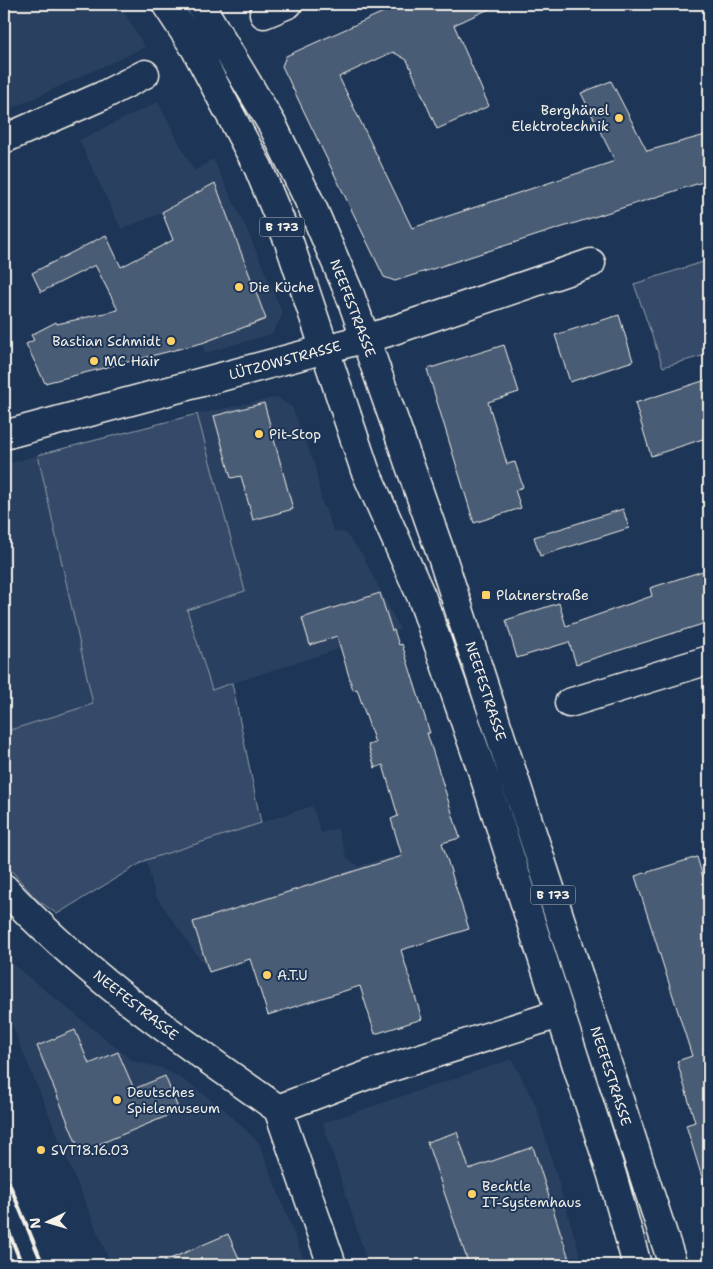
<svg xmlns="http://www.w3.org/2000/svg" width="713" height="1269" font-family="'Shantell Sans',sans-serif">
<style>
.built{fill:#2a4060}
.green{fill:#354a67;stroke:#949ea8}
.building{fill:#485b74;stroke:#f4f1e8}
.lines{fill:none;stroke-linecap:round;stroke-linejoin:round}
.street-casing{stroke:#f4f1e8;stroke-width:31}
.secondary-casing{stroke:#f4f1e8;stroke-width:31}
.primary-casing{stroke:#f4f1e8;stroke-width:31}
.street{stroke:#1d3557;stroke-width:28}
.secondary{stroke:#1d3557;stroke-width:28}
.primary{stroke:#1d3557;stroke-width:28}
.rail{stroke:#f4f1e8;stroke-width:4}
.poi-dot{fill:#ffd166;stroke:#1d3557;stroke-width:2}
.labels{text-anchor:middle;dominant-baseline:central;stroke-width:4;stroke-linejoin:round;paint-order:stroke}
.shield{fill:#1d3557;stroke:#b4b9bc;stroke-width:1}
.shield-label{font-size:12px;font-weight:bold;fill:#f4f1e8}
.poi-label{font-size:14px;fill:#f4f1e8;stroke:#1d3557;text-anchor:start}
.street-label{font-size:14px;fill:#f4f1e8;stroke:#1d3557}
</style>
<rect width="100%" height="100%" fill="#1d3557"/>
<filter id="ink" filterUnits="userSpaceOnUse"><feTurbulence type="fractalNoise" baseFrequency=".02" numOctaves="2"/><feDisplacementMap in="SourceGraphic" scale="10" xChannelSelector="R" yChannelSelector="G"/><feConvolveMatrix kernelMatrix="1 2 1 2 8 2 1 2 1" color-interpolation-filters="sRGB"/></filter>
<g filter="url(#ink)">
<path class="built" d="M4 4H119L145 47 4 112Z
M158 102 194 171 213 159 249 234 283 314 272 334 205 353 191 301 167 243 173 239 162 213 121 229 79 140Z
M277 397 292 407 315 465 321 499 334 531 345 533 362 554 400 629 212 690 187 609 245 591 197 414Z
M38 455 93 704 4 732V465Z
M312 806 321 833 337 828 347 858 359 866 390 857 392 859 250 959 209 972 155 895 146 860Z
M4 951 15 966 133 1061 162 1068 185 1081 224 1109 259 1143 306 1265H111L4 1006Z
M512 1059 536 1106 583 1265H368L323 1123Z"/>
<path class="green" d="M709 260V354L663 367 634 284Z
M197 414 245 591 187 610 212 690 232 683 261 823 146 860 57 914 36 899 4 862V732L93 704 38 455Z"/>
<path class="building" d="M401 4H500L454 25 489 106 437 129 407 60 393 52 339 77 412 228 615 161 581 93 611 81 647 151 709 134V180L395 281 384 277 282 66 286 56Z
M215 183 266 319 202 343 45 383 26 344 34 340 31 335 56 322 57 324 118 310 95 265 41 292 32 273 106 235 121 267 173 240 162 212Z
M619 315 633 361 570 382 555 335Z
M504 345 519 392 488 402 507 464 515 462 523 487 515 490 521 508 474 523 427 369Z
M709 379V437L651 456 635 403Z
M264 403 293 509 253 520 241 476 231 478 214 416Z
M623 509 629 528 540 556 534 537Z
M709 569V622L576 664 569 642 517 658 506 620 559 603 566 626 652 596 650 588Z
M380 593 392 631 394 630 399 645 402 644 430 733H427L460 838 442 843 469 929 401 950 422 1019 375 1034 360 986 268 1015 250 959 209 972 193 922 402 856 391 819 398 816 383 765 375 768 368 745 375 743 357 689 353 690 337 636 310 645 302 618Z
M697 857 709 897V1184H704L686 1125 695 1122 677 1061 692 1056 635 876Z
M75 1030 89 1064 118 1052 134 1089 165 1076 179 1111 80 1152 37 1046Z
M457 1132 469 1169 533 1147 571 1265H469L427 1142Z
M228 1234 242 1265H156Z"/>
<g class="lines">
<g class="street-casing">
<path id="street" d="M264 14 288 4
M4 139 102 96 145 74
M569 703 709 660
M4 888C84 975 182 1041 278 1109L370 1074 559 1014
M278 1109 332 1265"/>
</g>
<g class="secondary-casing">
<path id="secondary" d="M4 435 385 333 591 263"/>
</g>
<g class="primary-casing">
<path id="primary" d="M166 4 195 48 258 167 289 242 365 470 422 598 485 779 612 1175 637 1265
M200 4 273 126 313 209 350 295 442 557 673 1265"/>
</g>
<use href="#street" class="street"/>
<use href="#secondary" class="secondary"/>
<use href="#primary" class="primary"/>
<path class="rail" d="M4 1171 43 1265
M4 1220 22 1265"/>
</g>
</g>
<g class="poi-dot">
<circle cx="619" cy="118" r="5"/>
<circle cx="239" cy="287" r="5"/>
<circle cx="171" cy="341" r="5"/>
<circle cx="94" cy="361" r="5"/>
<circle cx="259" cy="434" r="5"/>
<rect x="481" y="590" width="10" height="10" rx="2.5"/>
<circle cx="267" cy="975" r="5"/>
<circle cx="117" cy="1100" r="5"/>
<circle cx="41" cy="1150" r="5"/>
<circle cx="472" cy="1194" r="5"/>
</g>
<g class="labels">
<g class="shield">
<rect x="259.5" y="217.5" width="45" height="19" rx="4"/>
<rect x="530.5" y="885.5" width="45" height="19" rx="4"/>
</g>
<g class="shield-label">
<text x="282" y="227">B 173</text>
<text x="553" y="895">B 173</text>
</g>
<g class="poi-label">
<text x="609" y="110" text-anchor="end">Berghänel<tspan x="609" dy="16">Elektrotechnik</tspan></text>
<text x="249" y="287">Die Küche</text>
<text x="161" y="341" text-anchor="end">Bastian Schmidt</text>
<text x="104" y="361">MC Hair</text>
<text x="269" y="434">Pit-Stop</text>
<text x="496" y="595">Platnerstraße</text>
<text x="277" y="975">A.T.U</text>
<text x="127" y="1092">Deutsches<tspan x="127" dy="16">Spielemuseum</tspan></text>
<text x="51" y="1150">SVT18.16.03</text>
<text x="482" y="1186">Bechtle<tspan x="482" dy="16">IT-Systemhaus</tspan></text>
</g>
<g class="street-label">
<text transform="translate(353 308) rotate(69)">NEEFESTRASSE</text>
<text transform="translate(285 360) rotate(-15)">LÜTZOWSTRASSE</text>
<text transform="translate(486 691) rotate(72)">NEEFESTRASSE</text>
<text transform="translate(136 1005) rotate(38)">NEEFESTRASSE</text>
<text transform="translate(611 1076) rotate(72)">NEEFESTRASSE</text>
</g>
</g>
<rect width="713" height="1269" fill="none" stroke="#1d3557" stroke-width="20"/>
<rect x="10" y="10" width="693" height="1249" fill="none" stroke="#f4f1e8" stroke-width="2" filter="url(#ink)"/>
<g transform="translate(48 1222) rotate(265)" stroke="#1d3557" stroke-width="4" paint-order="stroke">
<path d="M0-4L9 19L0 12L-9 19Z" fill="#f4f1e8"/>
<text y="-8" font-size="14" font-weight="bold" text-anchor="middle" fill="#f4f1e8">N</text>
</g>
</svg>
